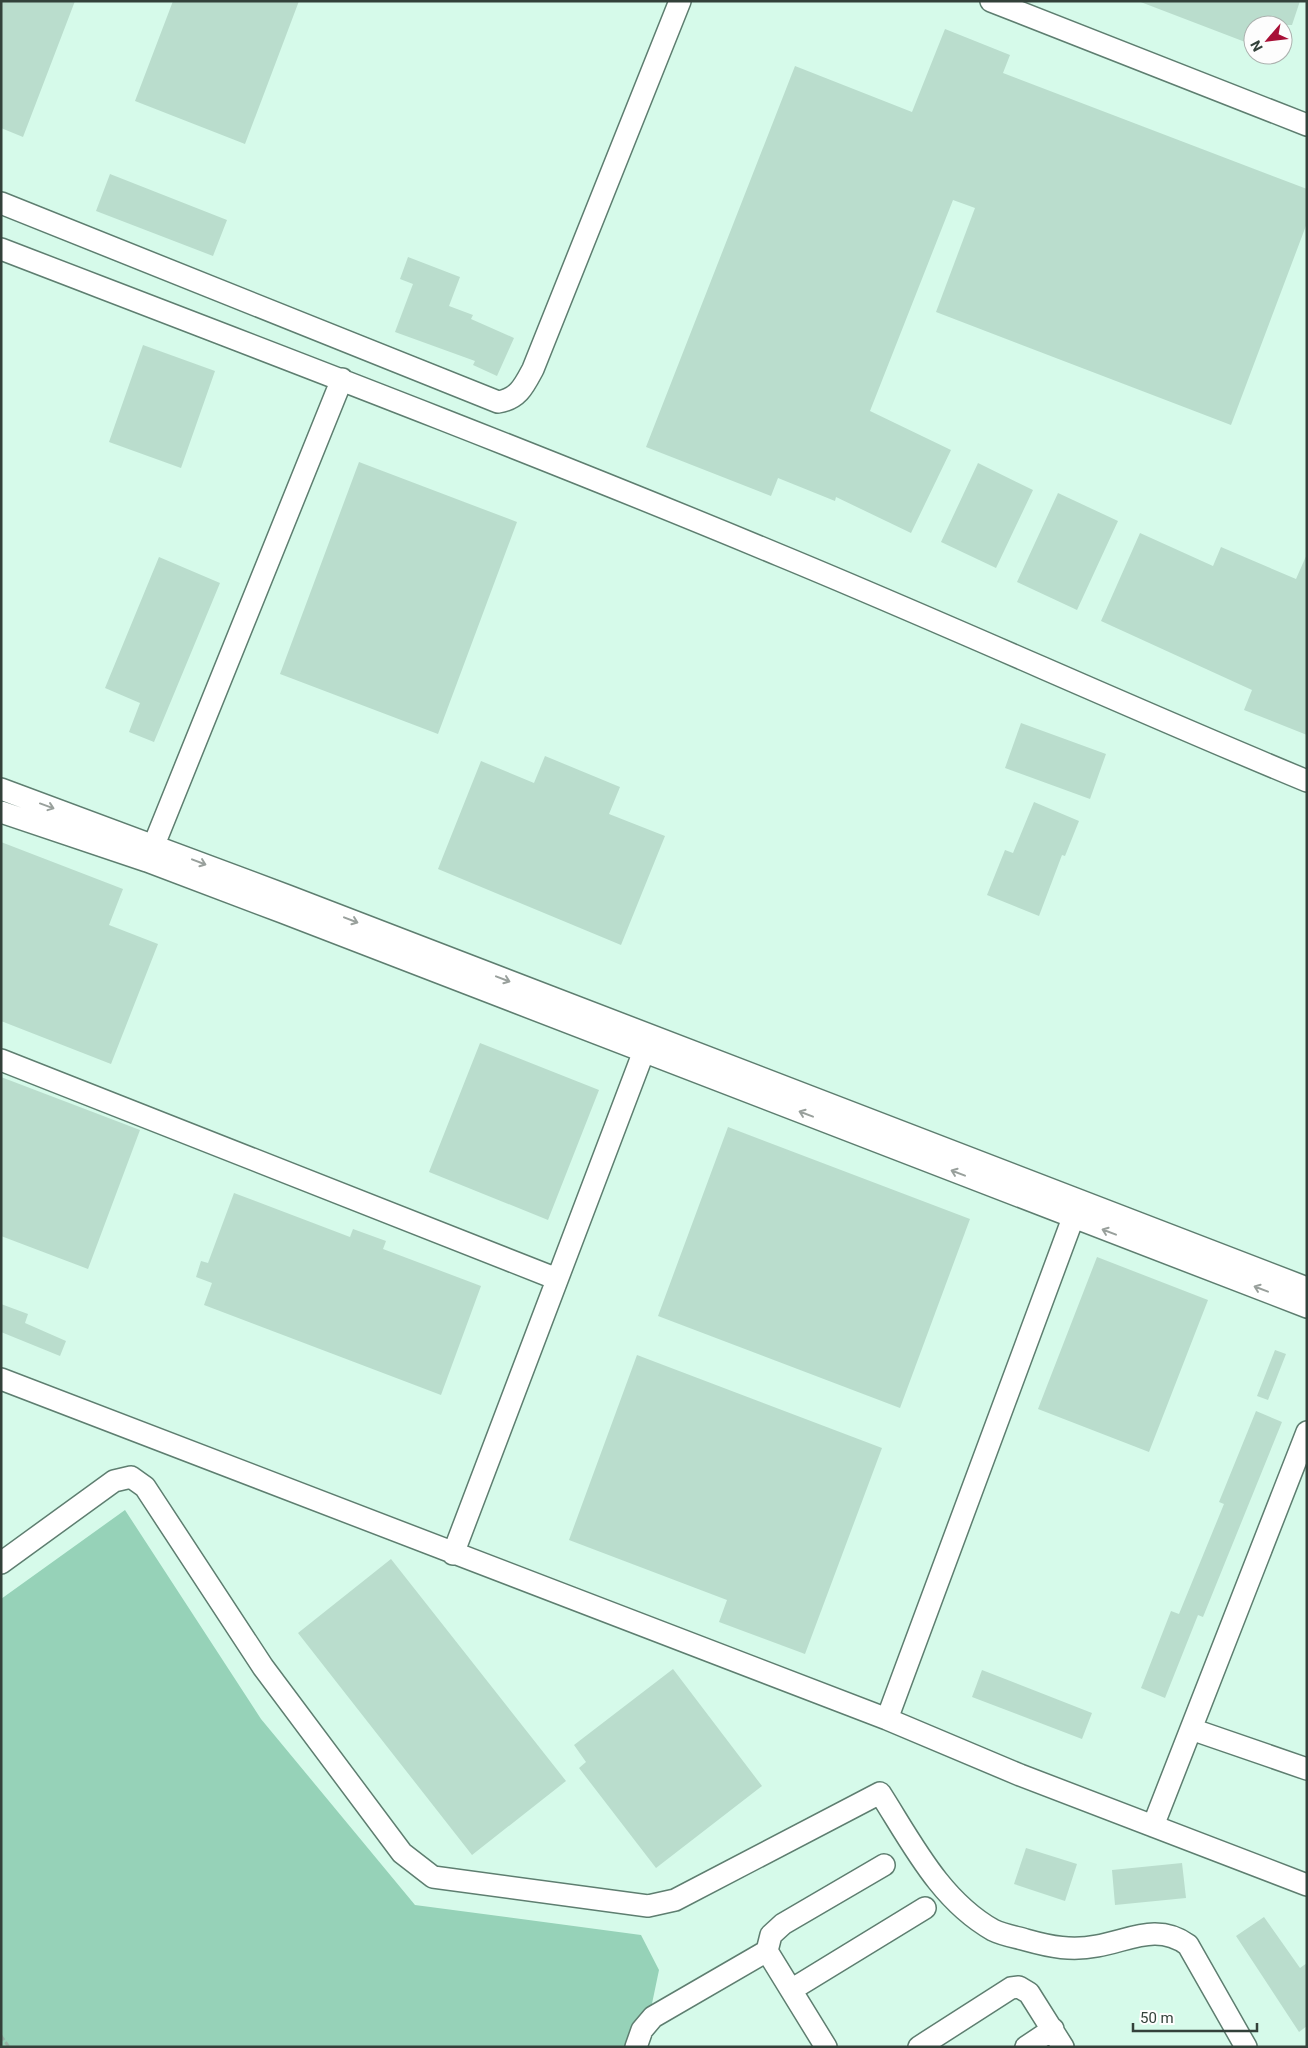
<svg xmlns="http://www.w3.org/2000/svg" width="1308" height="2048" font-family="Roboto,sans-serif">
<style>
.green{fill:#96d2b8}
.building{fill:#baddcd}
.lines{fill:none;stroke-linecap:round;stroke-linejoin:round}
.minor-casing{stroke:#5e7e70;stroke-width:24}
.path{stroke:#98b4a7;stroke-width:3;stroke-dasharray:5 2.5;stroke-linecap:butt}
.minor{stroke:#fff;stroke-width:21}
.oneway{stroke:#99a09c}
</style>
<rect width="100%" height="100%" fill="#d6faea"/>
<path class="green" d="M125 1510 261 1719 415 1905 641 1935 659 1970 643 2047H1V1599Z"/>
<path class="building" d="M1 1H75L23 137 1 128Z
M173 1H299L245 144 135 101Z
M1138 1H1300L1292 25H1253V45Z
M945 29 1010 55 1003 73 1307 189V223L1231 425 936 312 975 208 953 200 870 411 951 450 911 533 836 497 835 501 778 478 771 496 646 447 795 66 912 112Z
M110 174 227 220 213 256 96 211Z
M408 257 460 277 449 306 473 315 471 319 514 338 497 376 473 365 475 361 395 332 413 284 400 279Z
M143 345 215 371 181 468 109 442Z
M359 462 517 522 438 734 280 674Z
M978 463 1033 490 996 568 941 542Z
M1058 493 1118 521 1077 610 1017 582Z
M1140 533 1213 566 1221 547 1296 579 1307 554V735L1244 710 1252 690 1101 621Z
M159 557 220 583 154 742 129 732 140 703 105 688Z
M1021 723 1106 754 1090 799 1005 768Z
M545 756 620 787 609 814 665 836 621 945 438 869 481 761 534 783Z
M1034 802 1079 821 1065 856 1062 855 1039 916 987 895 1005 850 1013 853Z
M1 842 123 889 109 925 158 944 111 1064 1 1021Z
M480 1043 599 1090 548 1220 429 1172Z
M1 1077 140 1130 88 1269 1 1236Z
M728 1127 970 1219 900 1408 658 1316Z
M234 1193 350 1237 353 1229 386 1241 383 1249 481 1286 441 1395 204 1305 212 1283 196 1277 201 1261 208 1263Z
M1097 1257 1208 1300 1149 1452 1038 1409Z
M1 1304 28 1314 25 1323 66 1341 60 1356 1 1332Z
M1275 1350 1286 1354 1268 1400 1257 1396Z
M637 1355 882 1448 805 1654 719 1622 727 1600 569 1540Z
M1256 1411 1282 1422 1203 1617 1198 1615 1165 1698 1141 1688 1171 1611 1179 1614 1224 1504 1219 1502Z
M391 1559 566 1781 472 1855 298 1633Z
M673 1669 762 1786 656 1868 579 1768 586 1762 574 1745Z
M982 1670 1092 1713 1082 1739 972 1697Z
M1026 1848 1077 1864 1065 1901 1014 1884Z
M1182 1863 1186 1898 1115 1905 1112 1870Z
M1264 1917 1300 1968 1307 1963V2026L1299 2032 1236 1936Z"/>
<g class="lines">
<g class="minor-casing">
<path id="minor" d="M991 1 1307 125
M1 203 498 402C518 399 524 386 533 369L680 1
M1 249C261 349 522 448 779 555 956 628 1130 708 1307 781
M1 789 288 896 1307 1288
M1 812 147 861 282 912 1307 1307
M149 857 342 379
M1 1060 557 1279
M1 1379 887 1719 1020 1775 1307 1885
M453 1554 644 1051
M1 1563 114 1481 131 1477 145 1487 263 1667 402 1853 433 1877 648 1906 675 1900 880 1793C912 1843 940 1900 993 1930 1003 1935 1016 1937 1026 1940 1051 1947 1072 1951 1097 1946 1130 1940 1158 1923 1188 1945L1246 2047
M887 1719 1073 1218
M1191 1729 1307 1769
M1153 1826 1307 1432
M767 1951 826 2047
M791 1990 925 1908
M636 2047 642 2030 653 2017 767 1951 771 1935 783 1924 884 1865
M919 2047 1011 1988 1019 1987 1029 1993 1063 2047
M1026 2047 1053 2029"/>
</g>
<path class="path" d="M1 2036 9 2047"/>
<use href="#minor" class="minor"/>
</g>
<defs><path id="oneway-shaft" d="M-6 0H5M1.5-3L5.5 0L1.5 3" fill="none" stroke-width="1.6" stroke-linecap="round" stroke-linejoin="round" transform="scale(1.25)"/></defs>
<g class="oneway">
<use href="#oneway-shaft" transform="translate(47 806) rotate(20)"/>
<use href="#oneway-shaft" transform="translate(199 862) rotate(21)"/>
<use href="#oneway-shaft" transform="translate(351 920) rotate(21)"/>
<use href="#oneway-shaft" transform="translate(503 979) rotate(21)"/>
<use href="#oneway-shaft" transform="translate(806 1114) rotate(-159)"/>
<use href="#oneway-shaft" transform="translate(958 1173) rotate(-159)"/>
<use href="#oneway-shaft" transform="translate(1109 1232) rotate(-159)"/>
<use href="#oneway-shaft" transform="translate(1261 1289) rotate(-159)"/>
</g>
<rect width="1308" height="2048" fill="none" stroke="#33413a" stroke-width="5"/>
<g transform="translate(1268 40) rotate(242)"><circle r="24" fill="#fdfdfd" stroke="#acb2af"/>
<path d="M0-4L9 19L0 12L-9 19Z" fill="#a80f36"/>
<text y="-8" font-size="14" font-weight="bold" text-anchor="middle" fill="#33413a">N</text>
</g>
<path d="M1133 2023v8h124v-8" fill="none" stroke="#33413a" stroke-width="2.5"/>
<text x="1140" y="2023" font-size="15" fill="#33413a" stroke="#fdfdfd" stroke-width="4" paint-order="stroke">50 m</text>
</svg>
